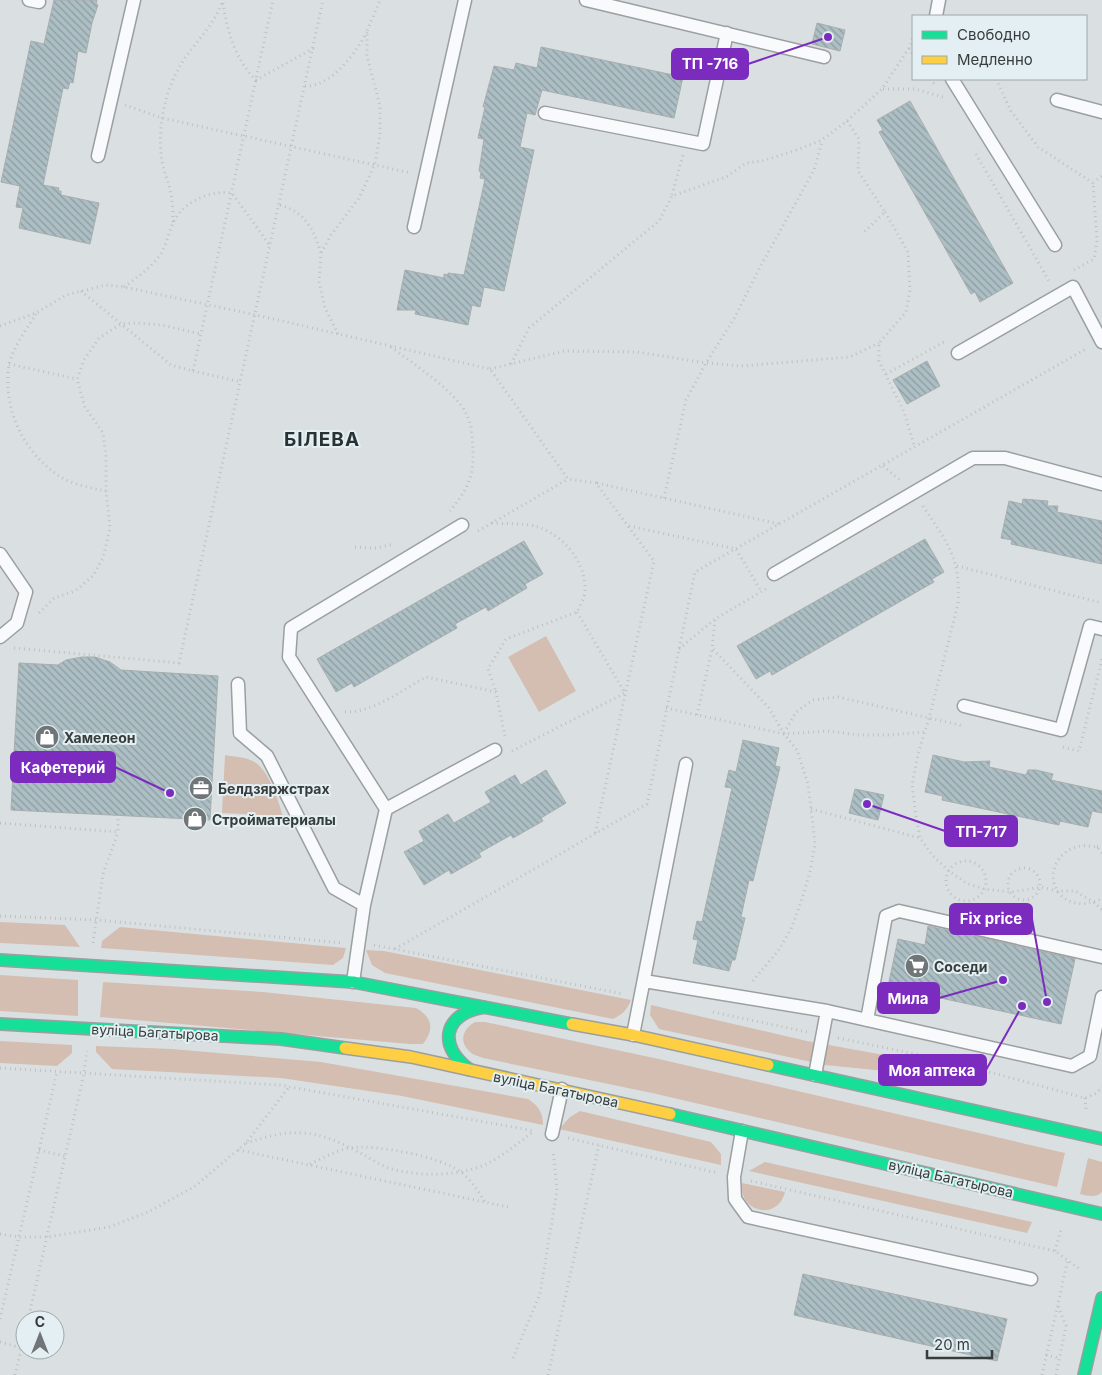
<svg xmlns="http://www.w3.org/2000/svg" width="1102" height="1375" font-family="Inter,sans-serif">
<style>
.grass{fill:#d4beb1}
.building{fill:url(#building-back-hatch);stroke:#a9adaf}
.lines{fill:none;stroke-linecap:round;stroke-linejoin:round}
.lane-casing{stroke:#9a9fa0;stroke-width:15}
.fast-casing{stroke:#9a9fa0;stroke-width:14}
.slow-casing{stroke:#9a9fa0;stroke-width:14}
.path{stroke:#bec0c1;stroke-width:3;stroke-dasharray:1 4;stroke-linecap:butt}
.lane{stroke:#f9fafb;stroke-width:12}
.fast{stroke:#16e098;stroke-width:11}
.slow{stroke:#ffcf43;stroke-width:11}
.labels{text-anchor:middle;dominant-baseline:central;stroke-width:4;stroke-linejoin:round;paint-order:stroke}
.poi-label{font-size:14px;font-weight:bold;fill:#373c3d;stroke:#e3eff2;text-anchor:start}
.street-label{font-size:14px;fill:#373c3d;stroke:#e3eff2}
.district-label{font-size:19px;font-weight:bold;letter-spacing:1px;fill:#283234;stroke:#e3eff2}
.leader{fill:none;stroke:#7b2cbf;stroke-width:2}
.callout-dot{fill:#7b2cbf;stroke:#e3eff2;stroke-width:2}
.callout{fill:#7b2cbf;stroke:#7b2cbf;stroke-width:2}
.callout-label{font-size:15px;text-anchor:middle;font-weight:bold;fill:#fff}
</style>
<defs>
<pattern id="building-back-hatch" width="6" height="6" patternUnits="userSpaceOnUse" patternTransform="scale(1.25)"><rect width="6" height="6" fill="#acbfc4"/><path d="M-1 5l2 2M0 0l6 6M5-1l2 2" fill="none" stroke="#8d9ca0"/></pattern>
</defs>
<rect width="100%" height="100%" fill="#dae0e2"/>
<path class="grass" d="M546 636 576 691 539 712 508 657Z
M225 755C235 757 248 757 256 763 270 773 278 800 283 816L222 813Z
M0 922 65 925 80 947 0 943Z
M120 927 346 948 343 958 333 965 101 948 102 941Z
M366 950 384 951 631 1000C627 1010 623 1014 613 1019L385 973 372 965Z
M0 975 78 980V1016L0 1011Z
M103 982 263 992 416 1008C432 1017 435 1029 423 1044H410L100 1017Z
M651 1005 807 1041 895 1057 905 1073 825 1065 659 1029 650 1015Z
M475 1022H485L659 1059 1065 1153 1057 1187 652 1093 483 1058C479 1056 472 1055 469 1051 458 1040 464 1028 475 1022Z
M0 1041 72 1045V1053L57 1066 0 1063Z
M96 1046 172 1049 321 1062 528 1099C539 1106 543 1113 543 1125L402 1096 281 1078 112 1069 96 1052Z
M580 1111 711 1142 721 1154V1165L559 1129 570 1117Z
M1088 1158 1102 1162V1192C1096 1198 1088 1196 1080 1194Z
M765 1162 1032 1222 1027 1233 749 1171Z
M742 1183 785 1192C783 1199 780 1205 773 1208 762 1214 747 1207 743 1195 742 1192 742 1187 742 1183Z"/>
<path class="building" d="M54 0H97L96 4 98 5 92 23 86 53 78 51 73 83 70 82 68 89 63 88 43 185 59 188 58 191H61V195L99 203 90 244 19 228 23 208 16 207 20 186 1 182 31 41 44 44Z
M817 23 845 30 840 51 812 44Z
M541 47 683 77 674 118 542 90 535 115 527 113 520 147 534 150 504 291 484 287 480 307 472 305 468 325 415 314 416 310H397L405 270 444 278V274L448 275V273L464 275 485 179 480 178 481 172 479 171 484 139 478 138 485 107H483L494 66 514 70 516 63 537 68Z
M910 101 1013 283 980 302 975 292 971 294 879 132 883 130 877 120Z
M927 361 940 386 907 404 893 380Z
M1023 499 1048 501 1047 506H1058L1057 512 1102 521V564L1011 544 1012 540 1001 538 1009 501 1022 504Z
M925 539 944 572 932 579 934 582 772 675 770 671 756 679 737 646Z
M524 541 543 574 525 584 527 588 488 611 486 607 455 624 457 628 354 687 352 683 336 692 317 659Z
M82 657H95L110 662 121 670 218 676 210 820 11 810 19 663 58 665 66 660Z
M743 740 779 748 775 766 780 767 753 881 749 880 741 917 745 918 735 960H732L729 971 693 963 698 940 693 939 697 921 702 922 732 788 725 787 729 770 736 772Z
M933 755 964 762 990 761 989 767 1026 775 1028 770H1036L1053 774 1051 780 1102 791V813L1092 811 1088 827 1060 821 1059 825 942 800 943 796 925 792Z
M546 770 566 803 541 818 543 821 513 838 511 835 479 853 481 857 451 874 449 870 424 885 404 852 424 841 419 831 448 814 454 823 491 802 485 792 515 775 521 785Z
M855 789 884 795 878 820 849 813Z
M928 926 1075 959 1061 1024 936 997 934 1006 886 996 898 939 925 945Z
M803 1274 1007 1319 997 1361 794 1315Z"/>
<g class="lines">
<g class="lane-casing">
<path id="lane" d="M29 0 39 2
M586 0 824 57
M936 16 939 0
M952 79 1055 245
M1057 100 1102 112
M545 113 703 144 727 33
M98 156 134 0
M414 227 465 0
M958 353 1073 287 1102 342
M0 554 26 592 17 623 0 637
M774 574 973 458H1005L1102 484
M238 684 240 733 267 756 334 888 364 905
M964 706 1061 730 1090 626 1102 629
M386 809 495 750
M644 981 827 1011 1072 1066 1090 1056 1102 997
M353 982 364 905 386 809 289 657 291 628 462 525
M867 1020 886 916 899 911 1102 957
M633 1035 686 764
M815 1075 827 1011
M742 1131 734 1177 735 1199 748 1217 1031 1279
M552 1134 562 1089"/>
</g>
<g class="fast-casing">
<path id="fast" d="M0 960 353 982 572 1024
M0 1024 281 1039 345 1048
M768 1065 1102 1139
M470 1070C437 1046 443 1014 484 1007
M670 1114 1102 1214
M1084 1375 1102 1298"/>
</g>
<g class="slow-casing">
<path id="slow" d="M572 1024 633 1035 768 1065
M345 1048 411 1057 670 1114"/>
</g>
<path class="path" d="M223 3C227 31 235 59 256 80L314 48
M909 48 913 55
M930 79 936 86
M996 79 1011 111 1038 147 1093 183
M305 86C332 87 356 52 367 32
M883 89H915L943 97
M125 105 162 118 411 173
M847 121 859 139 858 171 885 212 863 233
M976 154 1049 281
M1093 183 1102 176
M672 195 683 155
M280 205C306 213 313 228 321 253
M885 212 908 252 910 290 906 312 879 343V361L904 412 915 448
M173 222C173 213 173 203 171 195 169 183 164 173 162 161 157 129 164 93 181 64 194 43 215 25 223 0
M1074 270 1094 259 1097 241 1093 183
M124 287C136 278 148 270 157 259 166 248 168 235 173 223 182 202 210 190 232 193L271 247
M81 291 171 365 193 371 273 0
M36 314C27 328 13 348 9 364 8 369 8 375 8 379 7 418 27 454 59 476 73 485 91 488 106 491
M0 326 36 313 66 295 106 285 124 287 256 315 490 369 568 479 596 483 654 561 595 834
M338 334 325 308 319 281 321 253 331 235 359 198 375 164 380 134V106L367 56V31L380 0
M391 347C413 364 456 391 467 415 472 425 472 438 473 449 474 477 467 490 450 511
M9 364 77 379
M511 364 529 328 659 221 672 196 726 177 746 163 762 161 794 151 822 140 847 121 882 89 909 48 913 37
M490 369 564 351 637 352 706 363 741 366 850 357 879 343
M193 371 241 382
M886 374 944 342
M883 466 901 481
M597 483 779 524
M664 498 686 400 706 363 735 317 760 267 814 170 822 141
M923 506C947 543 961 557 958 604L929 718 918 754 912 785 916 816 920 838 933 856 949 871 966 883 984 889 1011 892 1041 887 1057 891H1075L1095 903 1102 910
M492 523C505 524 526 523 538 527 564 536 586 562 585 591 585 597 580 606 577 612L506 639 488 669 496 692
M629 526 736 549 761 591
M478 531 568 479
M355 547 376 548 394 544
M957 566 1102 603
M39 613 54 598 75 591 93 576 103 558 110 528 106 491V458L103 433 85 407 77 379 84 360 99 338 121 324 136 323 162 325 201 334
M715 620 712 648 769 708 784 734 797 750 808 784 811 809 815 844 810 872 801 902 791 929 778 951 751 983
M14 648 179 663 323 0
M679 649 715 619 766 589
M666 708 784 734 828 731 859 735H889L925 732
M345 712C373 713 402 690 426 677L496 692 505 736
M697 715 712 649
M784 733 796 712 813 700 838 697 964 726
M1063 747 1079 751 1102 659
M512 751 625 693 577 612
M811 809 920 838
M0 823 118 832V815
M1097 847 1102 846
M1102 853 1097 847C1092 847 1086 845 1081 846 1061 848 1046 871 1057 890 1066 906 1089 907 1102 898
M946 881a20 20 0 1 1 40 0a20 20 0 1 1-40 0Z
M1008 884a16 16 0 1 1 32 0a16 16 0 1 1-32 0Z
M0 916 97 920 343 943
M93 943 103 874 118 832
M374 945 623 994
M395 949 647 804 695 572 1086 349
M713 1012 807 1032
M838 1038 949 1061 1085 1098 1097 1093 1102 1087
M0 1068 279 1085 535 1131
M1085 1098 1086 1110
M568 1138 718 1173
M246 1143C264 1138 283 1131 302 1133 325 1134 346 1145 366 1156 372 1160 379 1164 386 1167 416 1178 466 1177 494 1160 508 1152 521 1141 534 1131
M39 1150 65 1156
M238 1150 508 1207
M310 1164C323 1158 335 1151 349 1148 375 1144 439 1156 461 1172 471 1180 478 1191 485 1202
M751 1181 1055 1251 1081 1270
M0 1234 19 1237H47L109 1227 148 1212 194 1187 246 1143 289 1087
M1055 1251 1061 1229
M0 1319 57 1072
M28 1320 84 1073 87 1051
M0 1342 22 1348
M1046 1355 1059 1358
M513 1358 540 1294 557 1190 553 1150
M15 1375 25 1333
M548 1375 599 1145
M1042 1375 1068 1259
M1056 1375 1066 1326 1058 1306"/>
<use href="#lane" class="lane"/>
<use href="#fast" class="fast"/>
<use href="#slow" class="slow"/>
</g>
<defs>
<g id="shop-disc" transform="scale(1.25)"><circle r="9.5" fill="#707577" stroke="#e3eff2"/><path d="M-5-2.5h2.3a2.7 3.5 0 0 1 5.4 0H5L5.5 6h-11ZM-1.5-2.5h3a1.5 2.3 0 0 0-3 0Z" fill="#fff"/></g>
<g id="office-disc" transform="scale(1.25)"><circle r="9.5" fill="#707577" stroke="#e3eff2"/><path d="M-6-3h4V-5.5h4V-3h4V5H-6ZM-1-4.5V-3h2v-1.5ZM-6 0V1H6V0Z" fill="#fff"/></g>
<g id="supermarket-disc" transform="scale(1.25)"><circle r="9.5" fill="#707577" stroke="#e3eff2"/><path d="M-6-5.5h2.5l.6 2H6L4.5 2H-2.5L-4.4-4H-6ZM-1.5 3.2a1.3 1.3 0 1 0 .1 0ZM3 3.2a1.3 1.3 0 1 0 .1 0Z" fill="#fff"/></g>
</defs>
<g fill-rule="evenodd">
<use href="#shop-disc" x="47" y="737"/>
<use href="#office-disc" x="201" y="788"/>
<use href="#shop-disc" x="195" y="819"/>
<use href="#supermarket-disc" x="917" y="966"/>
</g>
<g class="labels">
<g class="poi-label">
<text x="64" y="737">Хамелеон</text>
<text x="218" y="788">Белдзяржстрах</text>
<text x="212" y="819">Стройматериалы</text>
<text x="934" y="966">Соседи</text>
</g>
<g class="street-label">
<text transform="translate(155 1032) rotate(3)">вуліца Багатырова</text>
<text transform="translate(556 1089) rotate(12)">вуліца Багатырова</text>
<text transform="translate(951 1178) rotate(13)">вуліца Багатырова</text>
</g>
<g class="district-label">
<text x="322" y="439">БІЛЕВА</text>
</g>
</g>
<path class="leader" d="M828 37L748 64M170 793L115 767M867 804L945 831M1047 1002L1032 919M1003 980L939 998M1022 1006L986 1070"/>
<g class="callout-dot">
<circle cx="828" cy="37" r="5"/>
<circle cx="170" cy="793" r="5"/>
<circle cx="867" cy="804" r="5"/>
<circle cx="1047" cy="1002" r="5"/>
<circle cx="1003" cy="980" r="5"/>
<circle cx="1022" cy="1006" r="5"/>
</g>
<g class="callout">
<rect x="672" y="49" width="76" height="30" rx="5"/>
<rect x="11" y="752" width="104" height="30" rx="5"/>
<rect x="945" y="816" width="72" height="30" rx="5"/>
<rect x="950" y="904" width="82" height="30" rx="5"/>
<rect x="878" y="983" width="61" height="30" rx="5"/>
<rect x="879" y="1055" width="107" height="30" rx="5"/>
</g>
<g class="callout-label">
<text x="710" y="69">ТП -716</text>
<text x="63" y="773">Кафетерий</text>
<text x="981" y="837">ТП-717</text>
<text x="991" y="924">Fix price</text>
<text x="908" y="1004">Мила</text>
<text x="932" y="1076">Моя аптека</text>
</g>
<rect x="912" y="15" width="175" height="65" fill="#e3eff2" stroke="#9ea7aa"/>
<rect x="922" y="31" width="25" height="8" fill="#16e098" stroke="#9ea7aa"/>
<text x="957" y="40" font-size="15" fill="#373c3d">Свободно</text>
<rect x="922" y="56" width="25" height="8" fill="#ffcf43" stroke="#9ea7aa"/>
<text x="957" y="65" font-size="15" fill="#373c3d">Медленно</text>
<g transform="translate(40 1335)"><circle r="24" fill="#e3eff2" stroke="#9ea7aa"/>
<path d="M0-4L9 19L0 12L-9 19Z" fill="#707577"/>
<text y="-8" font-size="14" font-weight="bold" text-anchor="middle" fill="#373c3d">С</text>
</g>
<path d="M927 1350v8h65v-8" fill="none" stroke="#373c3d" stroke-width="2.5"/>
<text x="934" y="1350" font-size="15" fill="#373c3d" stroke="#e3eff2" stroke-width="4" paint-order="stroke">20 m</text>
</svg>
